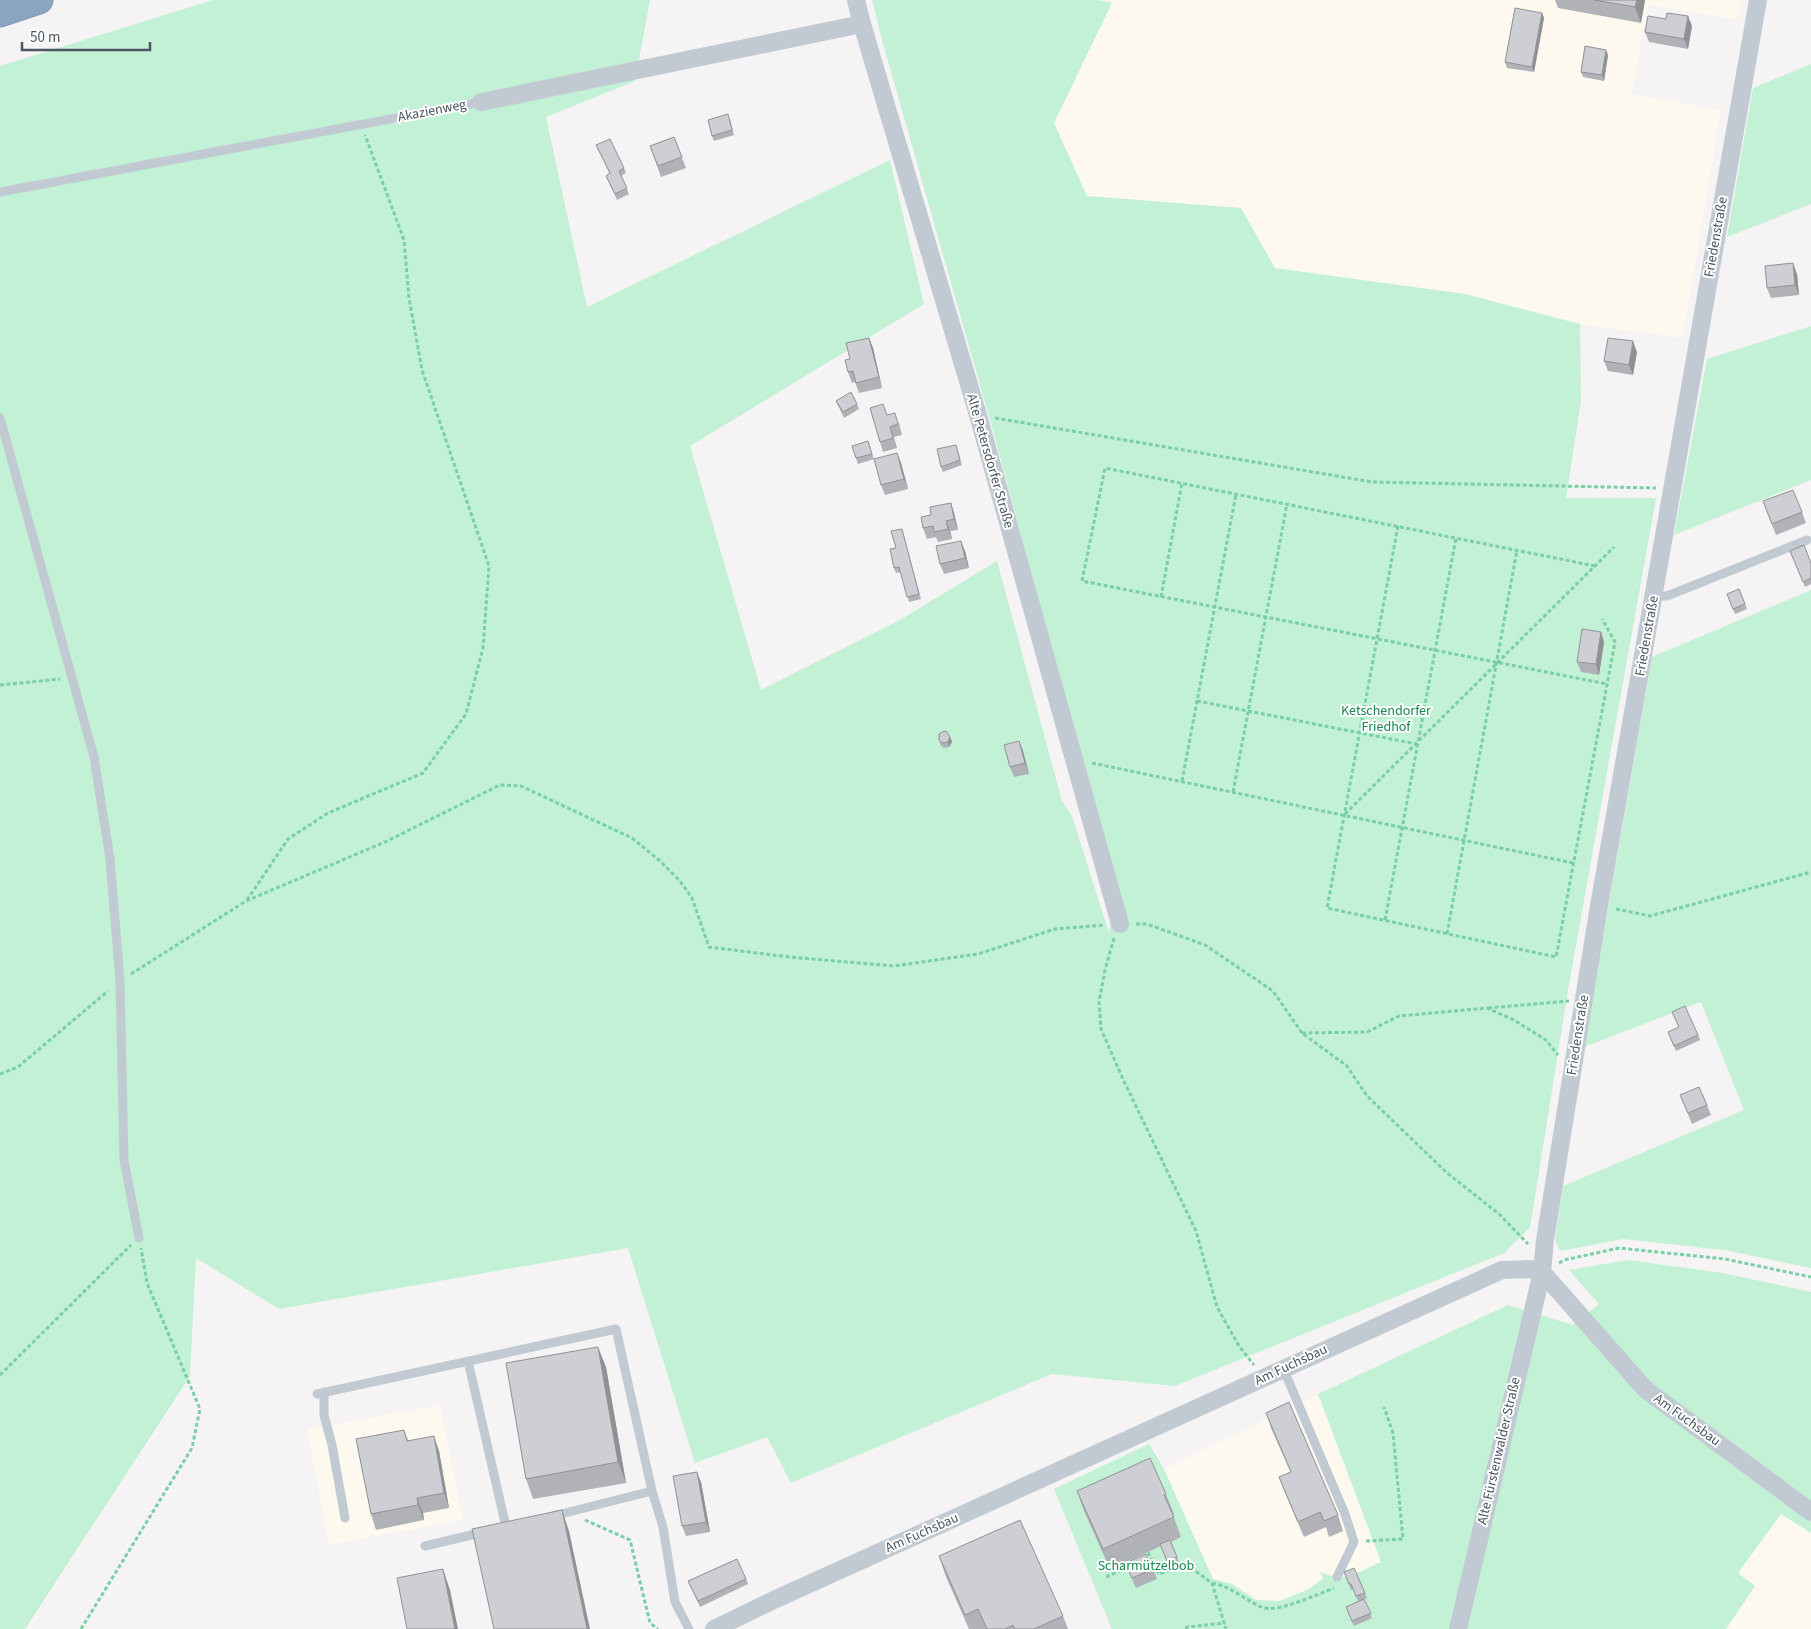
<svg xmlns="http://www.w3.org/2000/svg" width="1811" height="1629" font-family="'Source Sans 3',sans-serif">
<style>
.commercial{fill:#fdf9ef}
.green{fill:#c3f1d5}
.lines{fill:none;stroke-linecap:round;stroke-linejoin:round}
.highway-casing{stroke:#7690ad;stroke-width:29}
.path{stroke:#7ad0a6;stroke-width:3;stroke-dasharray:4 2.5;stroke-linecap:butt}
.lane{stroke:#c1cad2;stroke-width:9}
.street{stroke:#c1cad2;stroke-width:18}
.highway{stroke:#8ba5c1;stroke-width:28}
.wall{fill:#b0b2b7}
.shaded-wall{fill:#909195}
.building{fill:#cdcfd5;stroke:#909195}
.labels{text-anchor:middle;dominant-baseline:central;stroke-width:4;stroke-linejoin:round;paint-order:stroke}
.street-label{font-size:14px;fill:#4a5661;stroke:#fff}
.park-label{font-size:14px;fill:#17864f;stroke:#fff}
</style>
<rect width="100%" height="100%" fill="#f5f3f3"/>
<path class="commercial" d="M1113 0H1742L1738 20 1648 5 1632 94 1721 110 1683 338 1580 324 1275 268 1241 208 1087 196 1054 123Z
M1318 1394 1406 1629H1234L1164 1469Z
M440 1405 463 1520 329 1545 307 1429Z
M1781 1514 1811 1533V1629H1726L1755 1586 1738 1573Z"/>
<path class="green" d="M213 0H650L635 81 546 117 587 307 890 160 924 304 690 446 761 690 900 620 997 561 1062 801 1072 816 1109 933 1116 889 992 427 882 40 872 0H1098L1112 3 1054 123 1087 196 1241 208 1275 268 1465 294 1580 324 1581 401 1566 498H1656L1568 990 1530 1228 1504 1253 1175 1386 1052 1374 791 1483 767 1437 695 1463 628 1248 279 1309 196 1258 190 1376 25 1629H0V66Z
M1811 64V204L1727 237 1753 88Z
M1811 326V480L1674 535 1707 359Z
M1811 590V1268L1724 1250 1623 1239 1560 1251 1555 1240 1563 1186 1744 1110 1701 1002 1584 1047 1652 657Z
M1628 1260 1723 1273 1811 1292V1533L1781 1514 1738 1573 1755 1586 1726 1629H1112L1054 1489 1149 1444 1164 1469 1213 1579 1232 1584 1256 1600 1279 1601 1307 1590 1323 1579 1320 1572C1326 1574 1333 1577 1340 1577 1353 1577 1369 1567 1381 1562L1318 1394 1508 1305 1573 1325 1599 1304 1569 1270Z"/>
<g class="lines">
<g class="highway-casing">
<path id="highway" d="M0 13 39 0"/>
</g>
<path class="path" d="M995 418 1372 482 1656 488
M1398 526 1327 908 1556 957 1615 642 1602 619
M1595 566 1105 468 1082 581 1607 684
M1161 597 1182 483
M0 685 60 679
M1197 701 1417 744
M1092 763 1573 863
M1182 781 1236 494
M1233 792 1287 504
M1345 814 1614 547
M247 900 288 839 328 813 423 773 466 714 483 648 489 566 422 370 409 298 404 240 365 135
M1616 909 1650 916 1811 872
M1385 920 1456 538
M1136 924H1147L1205 945 1273 991 1302 1033 1347 1066 1367 1096 1446 1172 1499 1214 1528 1244
M1447 934 1517 550
M1114 938 1105 970 1099 1002 1101 1029 1122 1077 1196 1231 1217 1307 1239 1346 1254 1365
M131 974 246 901 385 842 500 785 521 786 632 838 659 860 680 881 692 898 709 947 789 957 894 966 978 954 1055 929 1105 925
M1488 1008 1569 1001
M1302 1033 1367 1032 1399 1016 1487 1008 1514 1020 1546 1040 1558 1055
M0 1074 18 1067 108 991
M1559 1263 1564 1260 1619 1248 1725 1259 1811 1277
M0 1375 131 1245
M585 1520 630 1540 650 1623 658 1629
M1366 1541 1403 1539 1393 1433 1384 1407
M1148 1552 1159 1574 1187 1565 1212 1583 1226 1629
M1106 1577 1130 1566
M1212 1583C1230 1586 1244 1599 1261 1607 1276 1614 1318 1594 1334 1588
M81 1629 192 1448 200 1409 147 1283 141 1248
M1186 1629 1187 1627 1225 1623"/>
<path class="lane" d="M0 192 481 102
M0 418 94 757 110 859 120 981 124 1160 139 1238
M1654 596H1667L1807 540
M468 1361 506 1527
M1283 1368 1345 1514 1354 1542 1337 1577
M324 1392V1415L332 1445 345 1518
M317 1394 616 1329 652 1491 663 1527 675 1602 689 1629
M553 1516 652 1491
M425 1546 484 1532"/>
<path class="street" d="M856 0 862 24 978 415 1120 924
M481 102 862 24
M714 1629 776 1599 1502 1270 1530 1269 1542 1272 1645 1389 1811 1512
M1458 1629 1542 1272 1545 1240 1599 906 1758 0"/>
<use href="#highway" class="highway"/>
</g>
<path class="wall" d="M1555 0H1645L1641 23 1558 8Z
M1542 13 1544 18 1534 72 1507 68 1505 62Z
M1692 26 1688 49 1649 42 1645 32Z
M1608 55 1604 81 1583 77 1581 72Z
M730 119 734 135 714 141 712 136Z
M674 137 686 168 661 177 650 146Z
M596 145 624 168 626 173 621 176 629 194 617 200 606 176 610 174Z
M1797 274 1799 295 1771 298 1767 288Z
M869 338 873 348 882 388 859 393 855 382 852 383 848 372 850 359Z
M1637 352 1633 375 1608 371 1604 361Z
M836 401 857 404 859 409 844 418Z
M887 415 899 423 902 435 894 437 897 448 883 452 880 442Z
M868 441 874 459 858 464 852 446Z
M956 445 962 465 943 472 941 467Z
M897 453 901 463 908 489 885 495 881 485Z
M1763 501 1802 512 1806 523 1776 535Z
M951 503 954 513 958 530 950 531 952 539 938 542 936 537 927 539 923 528 931 515Z
M903 534 921 599 909 602 901 572 896 573 894 568 896 548Z
M965 551 969 568 944 574 940 564Z
M1790 551 1811 563V584L1805 587Z
M1739 589 1747 609 1735 614 1727 594Z
M1601 632 1604 642 1599 675 1581 672 1577 662Z
M950 737 952 742 949 747 944 748 941 746 939 740Z
M1019 741 1023 751 1029 774 1014 777 1010 767Z
M1698 1035 1700 1040 1676 1051 1670 1037Z
M1680 1095 1707 1105 1711 1115 1692 1124Z
M606 1367 626 1483 533 1499 526 1479Z
M1266 1413 1338 1515 1343 1531 1329 1537 1326 1527 1304 1537 1285 1493 1279 1477 1291 1473 1271 1428Z
M404 1430 408 1440 439 1451 449 1508 423 1513 424 1520 376 1530 371 1514Z
M701 1482 710 1532 686 1536 682 1526Z
M1077 1491 1166 1494 1174 1514 1173 1515 1181 1537 1171 1542 1179 1562 1169 1566 1161 1546 1110 1569 1084 1511Z
M939 1556 1063 1616 1068 1629H969L946 1577Z
M1125 1563 1153 1569 1157 1579 1136 1588Z
M1344 1572 1365 1593 1367 1598 1364 1599 1372 1618 1354 1626 1346 1607 1363 1599 1358 1601 1353 1589 1351 1590Z
M746 1579 748 1584 700 1607 688 1581Z"/>
<path class="shaded-wall" d="M1637 0H1645L1641 23 1635 7Z
M1542 13 1544 18 1534 72 1532 67Z
M1688 16 1692 26 1688 49 1684 39Z
M1606 50 1608 55 1604 81 1602 75Z
M1793 263 1797 274 1799 295 1795 285Z
M869 338 873 348 882 388 879 377Z
M1633 341 1637 352 1633 375 1629 365Z
M897 453 901 463 908 489 904 479Z
M951 503 954 513 958 530 954 519Z
M946 521 950 531 952 539 948 529Z
M961 541 965 551 969 568 965 558Z
M1601 632 1604 642 1599 675 1596 664Z
M950 737 952 742 949 747 948 742Z
M1019 741 1023 751 1029 774 1025 763Z
M598 1347 606 1367 626 1483 618 1462Z
M434 1436 439 1451 449 1508 444 1493Z
M697 1472 701 1482 710 1532 706 1522Z
M417 1498 423 1513 424 1520 418 1505Z
M562 1510 569 1531 590 1629H587Z
M443 1569 450 1590 458 1629H455Z"/>
<path class="building" d="M1594 0H1637L1635 7Z
M1515 8 1542 13 1532 67 1505 62Z
M1667 13 1688 16 1684 39 1645 32 1648 16 1666 19Z
M1585 46 1606 50 1602 75 1581 72Z
M728 114 732 130 712 136 708 120Z
M674 137 682 157 658 166 650 146Z
M610 139 624 168 619 171 627 188 615 194 606 176 610 173 596 145Z
M1793 263 1795 285 1767 288 1765 266Z
M869 338 879 377 856 383 853 371 848 372 845 360 850 359 846 343Z
M1608 338 1633 341 1629 365 1604 361Z
M851 392 857 404 843 412 836 401Z
M883 404 887 415 895 413 898 424 890 427 893 438 880 442 870 408Z
M868 441 872 454 856 458 852 446Z
M956 445 960 460 941 467 937 449Z
M897 453 904 479 881 485 874 459Z
M1793 490 1802 512 1772 524 1763 501Z
M951 503 954 519 946 521 948 529 934 532 933 526 923 528 921 517 931 515 930 507Z
M902 529 919 594 907 597 899 567 894 568 890 549 896 548 891 531Z
M961 541 965 558 940 564 936 546Z
M1804 545 1811 563V578L1803 582 1790 551Z
M1739 589 1745 604 1733 609 1727 594Z
M1582 629 1601 632 1596 664 1577 662Z
M946 731 950 737 948 742 942 743 939 740V734L942 732Z
M1019 741 1025 763 1010 767 1004 745Z
M1685 1006 1698 1035 1674 1046 1668 1032 1679 1027 1672 1012Z
M1699 1087 1707 1105 1688 1113 1680 1095Z
M598 1347 618 1462 526 1479 506 1363Z
M1289 1402 1338 1515 1324 1521 1320 1512 1298 1522 1279 1477 1291 1472 1266 1413Z
M404 1430 407 1441 434 1436 444 1493 417 1498 418 1505 371 1514 356 1439Z
M1150 1458 1166 1494 1164 1495 1174 1517 1103 1549 1077 1491Z
M697 1472 706 1522 682 1526 673 1476Z
M562 1510 587 1629H494L472 1529Z
M1020 1520 1063 1616 1034 1629H1015L1013 1625 1005 1629H987L978 1609 965 1615 939 1556Z
M1170 1540 1177 1557 1167 1561 1160 1544Z
M1146 1554 1153 1569 1132 1578 1125 1563Z
M737 1559 746 1579 698 1601 688 1581Z
M1354 1568 1365 1593 1356 1596 1351 1584H1349L1344 1572Z
M443 1569 455 1629H407L397 1578Z
M1364 1599 1371 1613 1352 1621 1346 1607Z"/>
<g class="labels">
<g class="street-label">
<text transform="translate(432 111) rotate(-11)">Akazienweg</text>
<text transform="translate(1716 237) rotate(-80)">Friedenstraße</text>
<text transform="translate(990 461) rotate(74)">Alte Petersdorfer Straße</text>
<text transform="translate(1647 636) rotate(-80)">Friedenstraße</text>
<text transform="translate(1578 1035) rotate(-81)">Friedenstraße</text>
<text transform="translate(1291 1365) rotate(-25)">Am Fuchsbau</text>
<text transform="translate(1687 1420) rotate(36)">Am Fuchsbau</text>
<text transform="translate(1499 1451) rotate(-77)">Alte Fürstenwalder Straße</text>
<text transform="translate(922 1533) rotate(-24)">Am Fuchsbau</text>
</g>
<g class="park-label">
<text x="1386" y="711">Ketschendorfer<tspan x="1386" dy="16">Friedhof</tspan></text>
<text x="1146" y="1566">Scharmützelbob</text>
</g>
</g>
<path d="M22 42v8h128v-8" fill="none" stroke="#4a5661" stroke-width="2.5"/>
<text x="30" y="42" font-size="15" fill="#4a5661" stroke="#ffffff" stroke-width="4" paint-order="stroke">50 m</text>
</svg>
